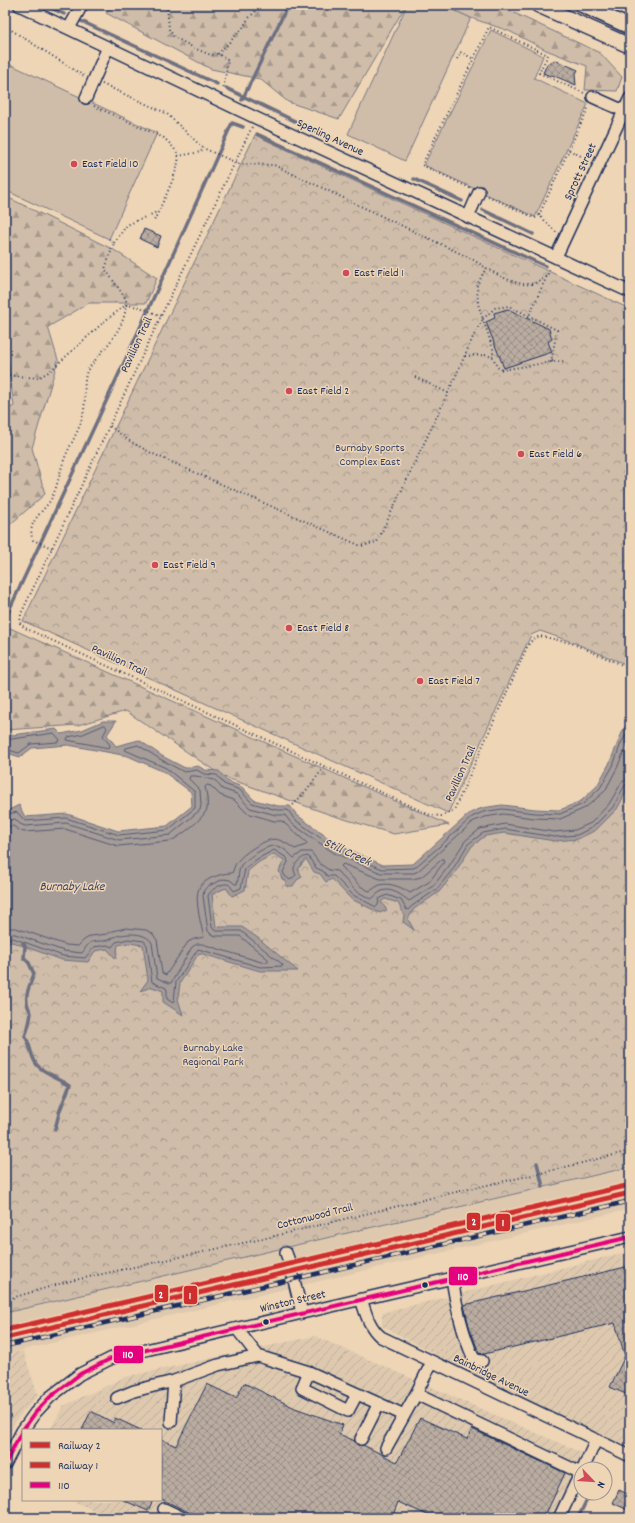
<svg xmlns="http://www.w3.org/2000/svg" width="635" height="1523" font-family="Dekko,sans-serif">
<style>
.built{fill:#dec9af}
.industrial{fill:url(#industrial-furrows)}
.grass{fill:#cfbda9;stroke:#757684}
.forest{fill:url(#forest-firs);stroke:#757684}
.park{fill:url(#park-crowns);stroke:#757684}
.water{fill:#a69c98;stroke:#6e7081}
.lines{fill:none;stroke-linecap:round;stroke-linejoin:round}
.shore{stroke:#535b75;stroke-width:1}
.stream{stroke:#6e7081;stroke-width:3.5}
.building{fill:url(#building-cross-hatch);stroke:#1b2f5e}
.minor-casing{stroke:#1b2f5e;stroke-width:14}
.major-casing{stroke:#1b2f5e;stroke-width:17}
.path{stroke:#1b2f5e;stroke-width:2;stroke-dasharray:1 3;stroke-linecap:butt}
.minor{stroke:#eed5b6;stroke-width:11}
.major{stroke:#eed5b6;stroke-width:14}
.rail-casing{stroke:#1b2f5e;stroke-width:4.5}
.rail{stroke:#eed5b6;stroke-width:3;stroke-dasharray:9;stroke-linecap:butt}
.bus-1-casing{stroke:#eed5b6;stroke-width:7}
.bus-1{stroke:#e5007d;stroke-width:4}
.rail-1-casing{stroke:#eed5b6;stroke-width:8}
.rail-2-casing{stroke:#eed5b6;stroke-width:8}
.rail-1{stroke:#cf2e2f;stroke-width:5}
.rail-2{stroke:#cf2e2f;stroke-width:5}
.poi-dot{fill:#d1495b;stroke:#eed5b6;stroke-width:1.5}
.bus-dot{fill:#1b2f5e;stroke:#eed5b6;stroke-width:1.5}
.labels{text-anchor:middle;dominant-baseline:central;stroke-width:3;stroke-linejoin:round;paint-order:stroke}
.street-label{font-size:12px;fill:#1b2f5e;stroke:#eed5b6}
.poi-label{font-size:12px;fill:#1b2f5e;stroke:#eed5b6;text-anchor:start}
.park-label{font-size:12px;fill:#364469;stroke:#eed5b6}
.water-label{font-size:13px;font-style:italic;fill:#37456a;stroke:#eed5b6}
.line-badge{stroke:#eed5b6;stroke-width:1.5}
.badge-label{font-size:11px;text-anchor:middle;font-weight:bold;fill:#fff}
</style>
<defs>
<pattern id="industrial-furrows" width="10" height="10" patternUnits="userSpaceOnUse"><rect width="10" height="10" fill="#dec9af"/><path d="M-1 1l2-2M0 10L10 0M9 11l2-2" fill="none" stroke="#bead99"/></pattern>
<pattern id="forest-firs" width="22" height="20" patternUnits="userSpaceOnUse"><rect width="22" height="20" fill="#cfbda9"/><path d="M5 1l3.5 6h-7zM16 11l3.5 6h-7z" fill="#a79a8d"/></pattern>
<pattern id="park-crowns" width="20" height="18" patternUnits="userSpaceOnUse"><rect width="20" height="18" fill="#cfbda9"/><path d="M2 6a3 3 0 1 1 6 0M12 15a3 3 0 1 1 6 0" fill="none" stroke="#a79a8d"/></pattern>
<pattern id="building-cross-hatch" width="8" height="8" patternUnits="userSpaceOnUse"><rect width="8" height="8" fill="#baaca0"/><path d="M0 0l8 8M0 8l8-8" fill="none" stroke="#968c86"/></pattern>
</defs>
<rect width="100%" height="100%" fill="#eed5b6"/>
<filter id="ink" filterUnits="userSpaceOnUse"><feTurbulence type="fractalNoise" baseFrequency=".025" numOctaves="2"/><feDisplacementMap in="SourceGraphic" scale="8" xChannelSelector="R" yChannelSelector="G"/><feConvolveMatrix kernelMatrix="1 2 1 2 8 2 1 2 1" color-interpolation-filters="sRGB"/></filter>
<g filter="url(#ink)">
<path class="built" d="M630 1167V1209L5 1354V1313Z"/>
<path class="industrial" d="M630 1251V1455L604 1443 382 1326V1313Z
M315 1336 591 1457 566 1518H110L71 1500H161V1430H50L63 1406 125 1377Z
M23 1351 38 1395 18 1418 5 1439V1354Z"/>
<path class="grass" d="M407 5H443L471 18 405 161 348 134Z
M491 30 543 56 534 78 588 104 535 217 424 165Z
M5 62 157 133 109 239 5 190Z"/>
<path class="forest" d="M111 5H406L339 119 288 102 260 79 211 69 106 13Z
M443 5H497L600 53 622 77 617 91 585 90 587 66 546 50 509 31 471 18Z
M5 196 114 250 157 278 146 303H89L48 327 58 360 32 448 45 494 5 529V411L14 406 8 360 5 354Z
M10 628 449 825 394 834 331 815 224 777 126 711 78 725 5 730V629Z"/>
<path class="park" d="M255 135 630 309V666L572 642 540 631 531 635 448 813 23 621Z
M630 767V1167L5 1313V880L265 842 409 899 479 834 505 831 567 830Z"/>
<path class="water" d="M103 721H116L107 735 116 746 139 740 162 756 185 768 198 766 205 770 219 771 227 781 242 787 254 800 278 806H290L297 815 338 845 383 865 413 864 470 813 482 808 502 805 535 809 560 810 581 801 597 786 609 764 624 728 630 722V784L617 809 596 830 578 839 555 841 504 833 485 836 472 846 456 871 439 892 414 909 408 919 414 930 403 922 404 915 398 903 385 899 381 902 387 910 380 913 351 899 332 879 326 882 320 874 314 872 306 859 298 869 302 877 297 880 293 886H286V881L282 879 279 871 284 860 274 854 259 862 248 871 245 890 232 896 226 888 212 894 216 927H242L258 938 298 971H260L199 953 180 983 178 999 183 1015 163 1002V991L152 987 140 991 148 980 143 945 128 943 118 945 116 959 107 949 95 951 88 962 62 960 12 942 5 943V812L19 805 25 817 67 814 118 831 167 826 192 806 191 792 164 772 128 756 68 745 32 748 20 757 7 753 5 755V736L56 729 61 734 82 730Z"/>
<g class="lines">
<path class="shore" d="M105 725 107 728 103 736 110 745 109 748 67 740 68 737 83 734Z
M5 740 54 733 60 740 58 742 31 744 19 753 5 749
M5 815 17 812 25 821 66 818 119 835 168 830 195 808V792L166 768 125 750 126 748 138 745 160 759 184 772 197 770 204 774 217 775 224 784 240 790 252 803 277 810H288L294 819 336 849 382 869 414 868 439 847 472 817 483 812 502 809 535 813 560 814 583 804 600 788 613 766 621 743 630 728
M5 821 15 819 20 824 25 826 66 823 119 840 170 835 200 810 201 805 200 790 189 779 190 776C198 775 206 779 215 780L222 789 237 794 250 808 276 815H285L291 823 334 853 381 873H414L418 871 474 821 485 817 503 814 534 818 560 819 585 808 605 791 617 768 630 737
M5 827 13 826 19 830 24 832 65 829 118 846 170 841C179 838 204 818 207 809 208 803 207 794 205 787L207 785 211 786 220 795 234 800 247 813 274 821H282L307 843 306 845 295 849C289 845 282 840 275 839 265 839 242 854 237 862 234 865 234 870 232 873 224 873 219 875 211 878 206 881 202 883 199 888 194 898 201 926 204 937L194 939 188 942 166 975 162 973 157 940 152 933 146 930 126 928 113 931 107 934 91 936 84 940 78 946 66 945 16 928H5
M443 859 444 862 429 882 410 893C403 888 390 882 380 885 376 886 373 890 369 891L360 886 341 866 343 864 380 879H413L421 877Z
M5 934H15L64 951 82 953C85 950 86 945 90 943 95 940 103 942 108 940 111 940 113 937 117 936 127 933 146 932 152 943L157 978 169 983H171L192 947 197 944H202L261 962H268V959L240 936H216L211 934 208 931 203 896 204 890 208 886 224 879 230 880 235 884H237C239 878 238 870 241 865 246 859 268 844 276 846 283 847 289 853 294 858L302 852H311L320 864 329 870 337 871 356 891 371 899C375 897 377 893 382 891 391 887 403 896 409 901L433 886 449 866 465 841 480 829 505 824 554 832 575 830 591 823 609 804 622 782 630 778
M5 939 13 938 63 956 85 958 94 947 107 945 112 947 116 942 128 939 144 941 147 945 152 982 166 988 167 991V999L173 1003 174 1001 176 982 198 949 260 967 283 966 282 964 241 931H217L214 930 212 927 208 896C209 891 221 883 227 884 230 884 232 889 234 891L241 888 245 869 257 859 274 850 287 858 288 862 283 872 285 876 290 880 296 875C295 873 294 871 294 869 294 863 303 856 308 856L316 868 323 871 327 876H334L353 895 376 907 378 905 379 899 387 895 401 900 406 909 408 910 412 906 437 889 453 869 468 844 483 833 505 829 554 837 577 835 593 827 613 807 625 785 630 784"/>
<path class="stream" d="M44 5 64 14
M81 21 217 84
M226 88 330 138
M242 100 288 5
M257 134 545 266
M414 179 462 201
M483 210 533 234
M5 619 135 339 232 123 243 127
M23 943 25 946 24 958 29 963 34 974C29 988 22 998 31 1013 30 1021 28 1029 25 1036 31 1045 30 1056 37 1065 43 1073 61 1078 70 1085L60 1110 55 1129
M537 1163 543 1187
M578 1518 590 1493"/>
</g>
<path class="building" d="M555 60 578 70 575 75 576 85 552 75 550 76 543 73 547 64Z
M144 229 161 236 157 247 140 239Z
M508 309 549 329 552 339 548 342 552 352 504 368 486 322 495 318 494 313Z
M630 1266V1396L610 1387 625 1356 615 1323 484 1354 479 1353 469 1326 464 1305Z
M244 1383 295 1408 343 1425 339 1434 355 1441 358 1445H363L397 1462 420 1418 467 1439 472 1429 565 1473 544 1518H434L398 1502 392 1518H201L161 1499V1439L176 1446 207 1384 236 1398Z
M91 1411 114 1423 115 1418 141 1430H82Z
M619 1490 630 1495V1511L613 1503Z
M123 1500H153L148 1511Z"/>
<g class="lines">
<g class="minor-casing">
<path id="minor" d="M19 5 256 118 630 292
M69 28 82 5
M593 97 624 111
M86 98 108 47
M468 217 479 192
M556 257 630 98
M286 1253 290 1264 302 1313
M452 1278C456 1306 462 1332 473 1357L476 1360 482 1361
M361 1299C366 1314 369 1327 381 1337L630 1456
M237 1329 258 1356 309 1372 404 1415
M432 1362 416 1394 581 1473
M309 1372 302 1388 348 1411 357 1394
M117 1398 134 1391 174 1381 218 1365 258 1356
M171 1422 174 1381
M361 1439 379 1403
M386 1448 416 1394
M5 1464 22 1431 35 1413 50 1397 80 1374 112 1358 302 1313 630 1237
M583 1469 596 1440
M164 1509 183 1518
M559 1518 581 1472"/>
</g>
<g class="major-casing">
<path id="major" d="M538 5 630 46
M582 5 630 27"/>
</g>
<path class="path" d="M167 5 169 29 174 37 196 49 211 55 218 54 228 60 223 90
M5 26 84 76
M218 54 242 29 248 19 261 5
M457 59 460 52 474 59
M628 63 630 67
M102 84 166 113 203 148 239 164 274 165 472 259C486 268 514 287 531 284 537 283 542 279 548 275
M628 87 630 79
M94 106 164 138C169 143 175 148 178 155 182 166 159 209 154 221
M252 127 161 316 21 614 20 623 25 628 430 815 441 816 454 810 528 645 533 639 540 636 571 643 630 668
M569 150 583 157
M178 156 201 152 203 148
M470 188 422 165 489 27 548 55 539 73 584 93
M488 196 535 218 539 215
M556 232 539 215 589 106
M114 243 127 225 157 212
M528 318 551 267
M465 356 485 355 493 357
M553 361 551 362 502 370 497 367 493 357V349L483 319 495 308 509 306 557 330 551 362 565 361
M5 375 38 378 50 371 106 320 126 305 140 307 161 316
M415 377 448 393
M110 426 128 440 151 453 361 546 377 542 448 393 474 335 483 319 478 304 477 285 486 268
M52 548 33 540C25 520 47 511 53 495 58 484 60 471 64 460 70 444 80 430 83 414 87 400 82 386 87 371 102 349 128 329 126 299L105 269 114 243 109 239
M293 805 305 792 325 766
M5 1300 66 1282 266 1238 460 1191 537 1174 630 1151"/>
<use href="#minor" class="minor"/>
<use href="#major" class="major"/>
<g class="rail-casing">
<path id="rail" d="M5 1346 630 1201"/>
</g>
<use href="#rail" class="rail"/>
<g class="bus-1-casing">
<path id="bus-1" d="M5 1464 22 1431 35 1413 50 1397 80 1374 112 1358 630 1237"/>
</g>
<use href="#bus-1" class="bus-1"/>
<g class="rail-1-casing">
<path id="rail-1" d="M5 1330 630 1185"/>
</g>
<g class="rail-2-casing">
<path id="rail-2" d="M5 1338 630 1193"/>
</g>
<use href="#rail-1" class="rail-1"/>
<use href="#rail-2" class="rail-2"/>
</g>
</g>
<g class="poi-dot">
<circle cx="74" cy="164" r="4"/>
<circle cx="346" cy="273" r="4"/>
<circle cx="289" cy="391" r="4"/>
<circle cx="521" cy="454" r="4"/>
<circle cx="155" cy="565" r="4"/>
<circle cx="289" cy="628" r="4"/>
<circle cx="420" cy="681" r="4"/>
</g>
<g class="bus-dot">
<circle cx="425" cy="1285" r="3.5"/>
<circle cx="266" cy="1322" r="3.5"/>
</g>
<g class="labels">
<g class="street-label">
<text transform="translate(330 138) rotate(25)">Sperling Avenue</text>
<text transform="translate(581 172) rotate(-65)">Sprott Street</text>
<text transform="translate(137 345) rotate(-65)">Pavillion Trail</text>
<text transform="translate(119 661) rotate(25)">Pavillion Trail</text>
<text transform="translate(461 774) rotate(-66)">Pavillion Trail</text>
<text transform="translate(315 1217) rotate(-14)">Cottonwood Trail</text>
<text transform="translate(293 1302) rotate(-13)">Winston Street</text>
<text transform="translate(491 1376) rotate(26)">Bainbridge Avenue</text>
</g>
<g class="poi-label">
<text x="82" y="164">East Field 10</text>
<text x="354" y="273">East Field 1</text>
<text x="297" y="391">East Field 2</text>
<text x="529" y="454">East Field 6</text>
<text x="163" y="565">East Field 9</text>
<text x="297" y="628">East Field 8</text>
<text x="428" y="681">East Field 7</text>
</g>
<g class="park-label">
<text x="370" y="448">Burnaby Sports<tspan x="370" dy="14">Complex East</tspan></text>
<text x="213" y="1048">Burnaby Lake<tspan x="213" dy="14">Regional Park</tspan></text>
</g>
<g class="water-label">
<text transform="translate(347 853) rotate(25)">Still Creek</text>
<text x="72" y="887">Burnaby Lake</text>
</g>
</g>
<g class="line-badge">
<rect x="466" y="1212" width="15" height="19" rx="4" fill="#cf2e2f"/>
<rect x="495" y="1213" width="16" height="19" rx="4" fill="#cf2e2f"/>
<rect x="448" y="1266" width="30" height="20" rx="4" fill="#e5007d"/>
<rect x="154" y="1284" width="15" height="19" rx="4" fill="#cf2e2f"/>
<rect x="183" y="1285" width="15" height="20" rx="4" fill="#cf2e2f"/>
<rect x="113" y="1345" width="31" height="19" rx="4" fill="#e5007d"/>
</g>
<g class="badge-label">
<text x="474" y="1225">2</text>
<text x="503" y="1226">1</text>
<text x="463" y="1280">110</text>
<text x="161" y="1298">2</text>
<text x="190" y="1299">1</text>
<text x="128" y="1358">110</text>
</g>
<rect width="635" height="1523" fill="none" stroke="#eed5b6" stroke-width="20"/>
<rect x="10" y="10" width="615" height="1503" fill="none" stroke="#1b2f5e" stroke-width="1.5" filter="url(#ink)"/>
<rect x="22" y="1429" width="140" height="72" fill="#eed5b6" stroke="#9a9393"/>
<rect x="30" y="1442" width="20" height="6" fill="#cf2e2f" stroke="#9a9393"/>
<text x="58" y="1449" font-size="12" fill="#1b2f5e">Railway 2</text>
<rect x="30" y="1462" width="20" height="6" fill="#cf2e2f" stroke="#9a9393"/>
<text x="58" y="1469" font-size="12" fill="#1b2f5e">Railway 1</text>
<rect x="30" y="1482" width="20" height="6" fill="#e5007d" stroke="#9a9393"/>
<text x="58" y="1489" font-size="12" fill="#1b2f5e">110</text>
<g transform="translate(593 1481) rotate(115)"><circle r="19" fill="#eed5b6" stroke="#9a9393"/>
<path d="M0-3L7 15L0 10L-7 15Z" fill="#d1495b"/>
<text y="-6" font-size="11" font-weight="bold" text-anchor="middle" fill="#1b2f5e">N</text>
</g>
</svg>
